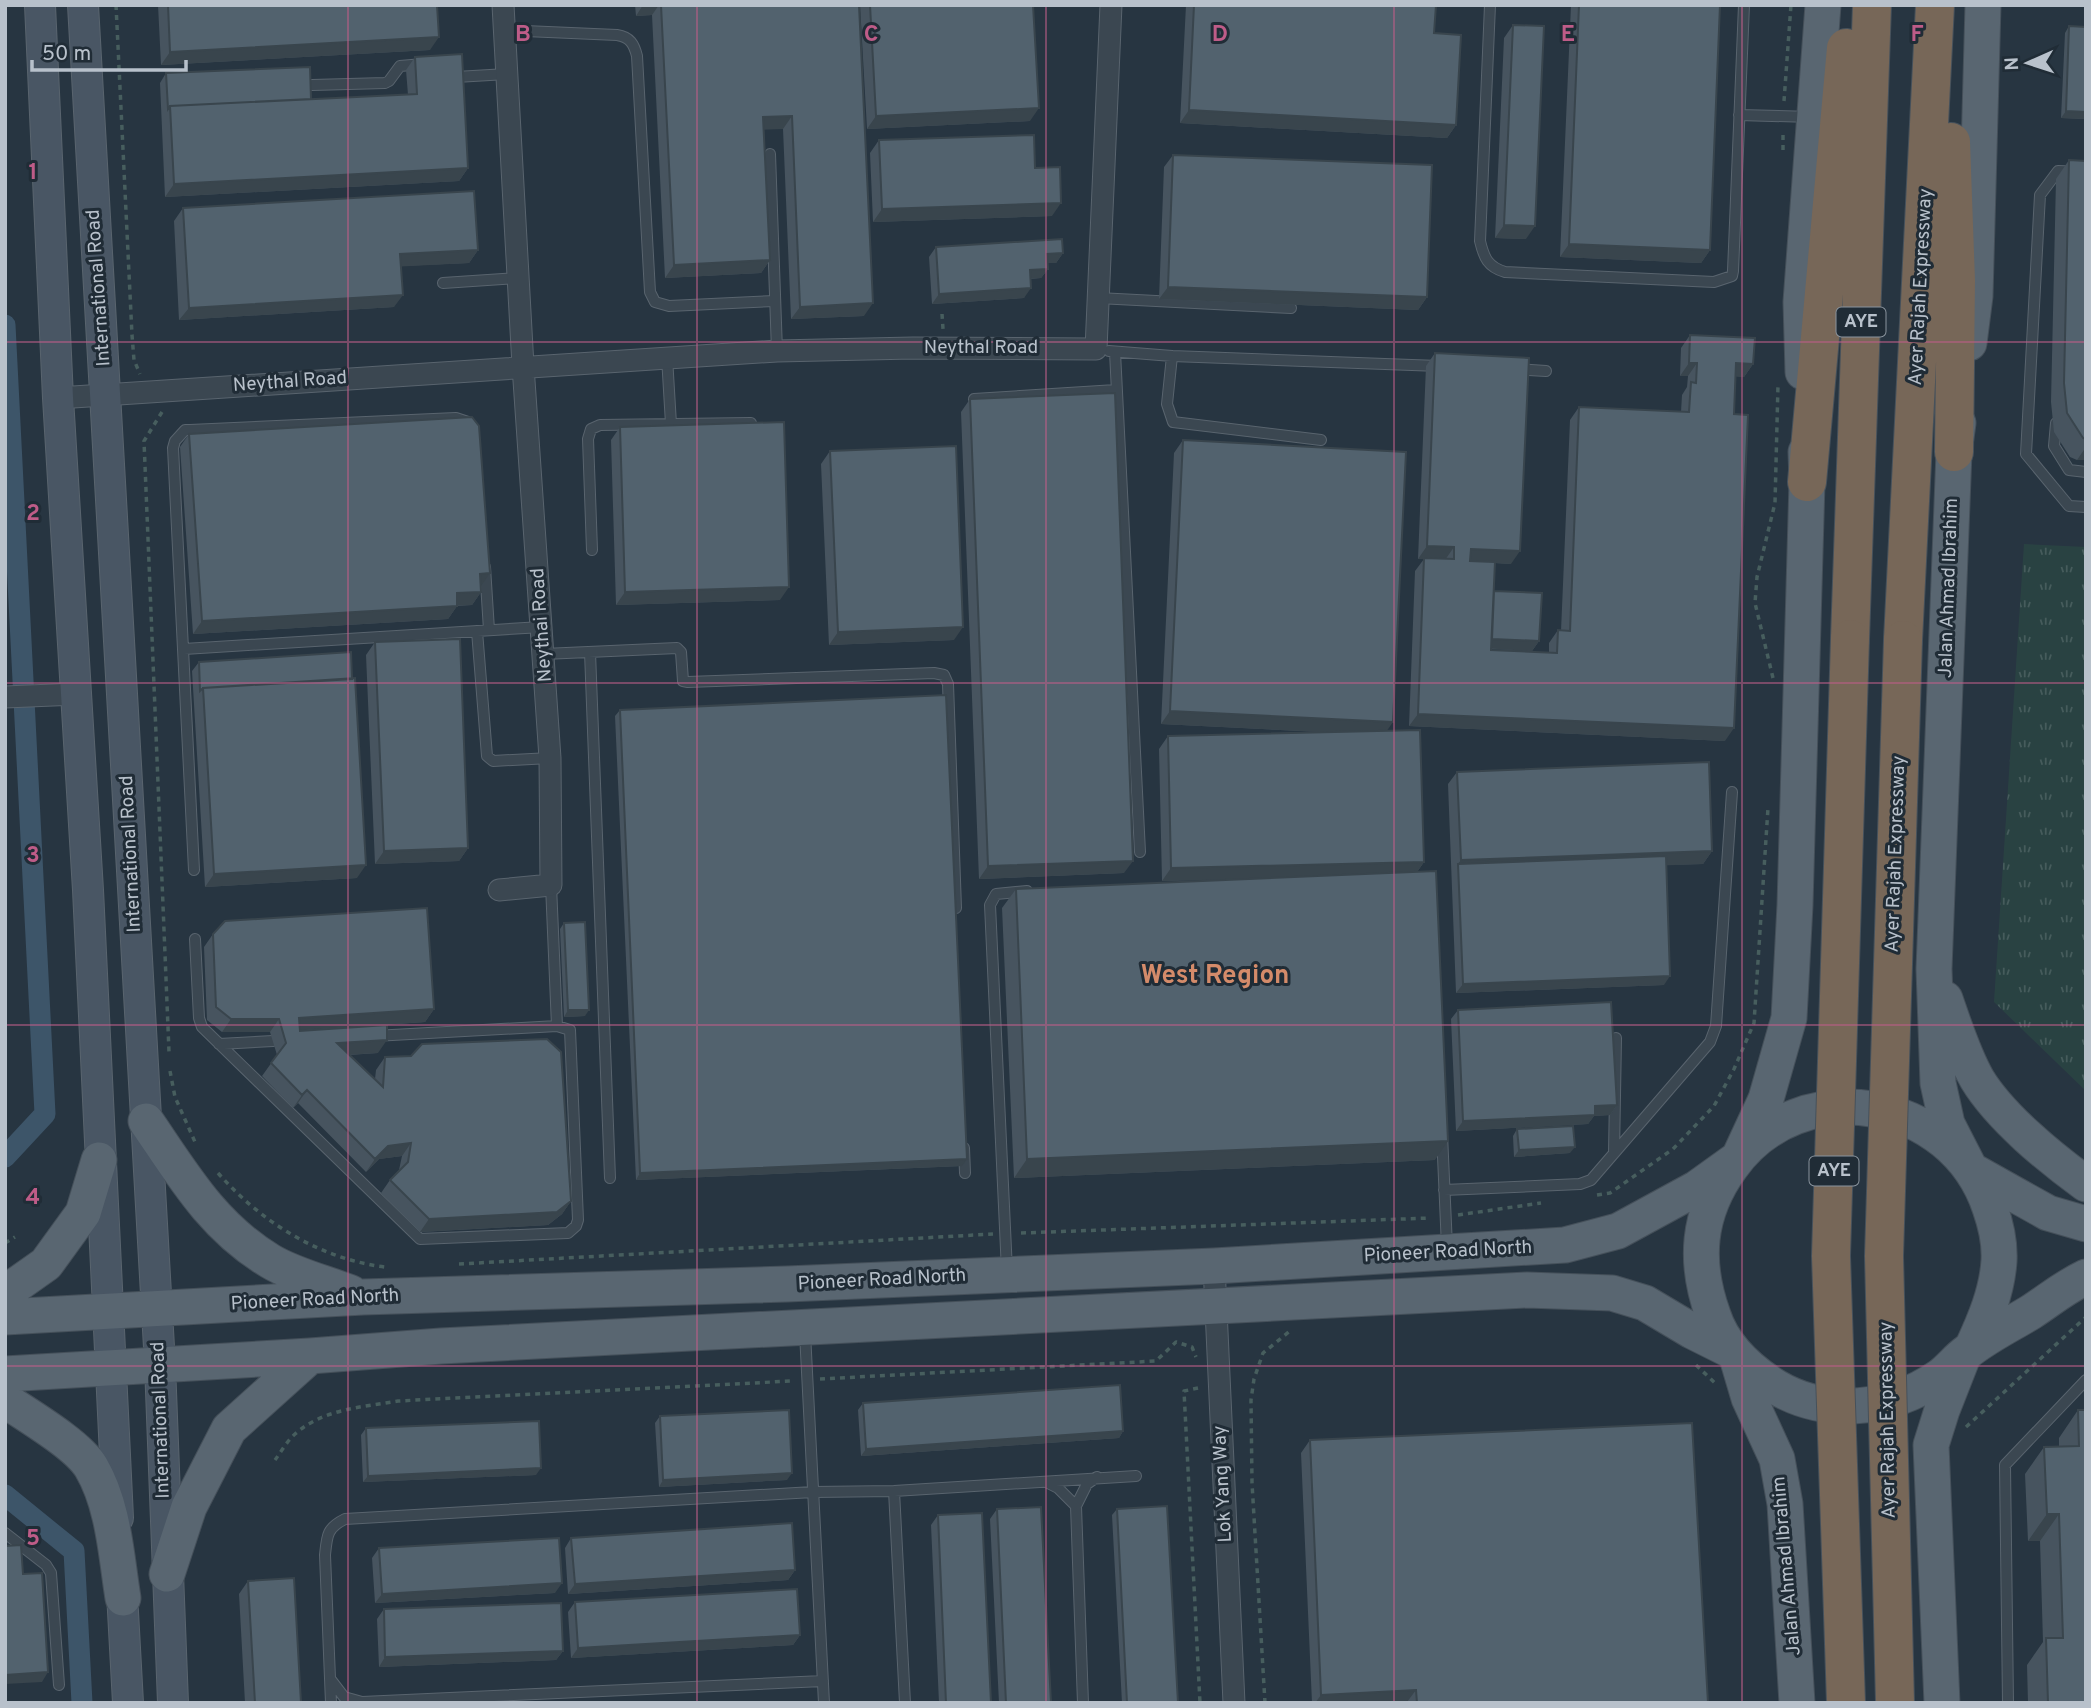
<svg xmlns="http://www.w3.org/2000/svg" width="2091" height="1708" font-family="Overpass,sans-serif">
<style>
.grass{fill:url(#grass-tufts)}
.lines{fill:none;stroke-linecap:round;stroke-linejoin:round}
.canal{stroke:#3d5569;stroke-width:21}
.lane-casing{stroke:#59646e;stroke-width:12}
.street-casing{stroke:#59646e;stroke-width:23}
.secondary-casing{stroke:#59646e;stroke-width:32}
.primary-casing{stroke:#45505a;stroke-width:37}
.highway-casing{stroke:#46515b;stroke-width:40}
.path{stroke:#475e5e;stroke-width:3.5;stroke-dasharray:5 5;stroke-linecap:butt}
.lane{stroke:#3b4751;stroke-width:10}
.street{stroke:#3b4751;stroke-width:21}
.secondary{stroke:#495664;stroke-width:30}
.primary{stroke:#596671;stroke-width:35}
.highway{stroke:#776758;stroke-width:38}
.highway-bridge-casing{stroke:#46515b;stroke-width:40;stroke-linecap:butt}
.highway-bridge{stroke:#776758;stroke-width:38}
.wall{fill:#47545f}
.shaded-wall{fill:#39454d}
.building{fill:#52626e;stroke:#39454d;stroke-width:2}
.grid{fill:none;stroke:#be5c88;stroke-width:2;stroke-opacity:0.55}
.labels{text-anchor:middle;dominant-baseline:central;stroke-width:6;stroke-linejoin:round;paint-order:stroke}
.shield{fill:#202c36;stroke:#8a949e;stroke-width:2}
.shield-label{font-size:18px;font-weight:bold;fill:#b8c1cb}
.street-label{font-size:19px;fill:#b8c1cb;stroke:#202c36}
.district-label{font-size:26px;font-weight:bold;fill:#d48b6a;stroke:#202c36}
.grid-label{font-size:23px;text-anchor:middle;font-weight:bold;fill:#be5c88;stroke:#202c36;stroke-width:6;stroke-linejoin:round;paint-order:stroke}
</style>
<defs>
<pattern id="grass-tufts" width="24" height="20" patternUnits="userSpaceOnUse" patternTransform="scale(1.75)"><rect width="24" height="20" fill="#294242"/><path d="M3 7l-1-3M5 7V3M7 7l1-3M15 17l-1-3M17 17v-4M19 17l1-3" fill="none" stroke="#465c5c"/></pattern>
</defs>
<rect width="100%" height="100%" fill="#273541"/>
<path class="grass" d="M2024 544 2086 547V1091L1994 1002Z"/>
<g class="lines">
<path class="canal" d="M5 325 45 1114 5 1157
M5 1495 74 1551 82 1703"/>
<g class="lane-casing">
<path id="lane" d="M1490 5 1480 241C1484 258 1488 267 1505 272L1714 282 1732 276 1733 271 1744 5
M505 30 617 35C630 37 634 44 637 56L650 292 655 302 669 306 775 301
M456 77 507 74
M312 85 385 83 389 81 400 66 423 64
M1739 115 1812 117
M770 154 777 351
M2086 172 2058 171 2040 195 2026 454 2069 506 2086 507
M443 283 518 278
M1098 298 1291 308
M1109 351 1172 356 1439 366
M1115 352 1140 852
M1172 356 1167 404 1173 422 1321 440
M667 357 671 424
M1514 369 1546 371
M974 399 1116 390
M2056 423 2054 446 2069 470 2086 472
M592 550 588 439 591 429 600 425 751 423
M485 567 489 630
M477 631 487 756 493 761 550 758
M184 649 542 627
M590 652 610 1178
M544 654 677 648 681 652 683 681 688 682 934 673 944 675 948 684 956 908
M194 870 173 448 175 441 185 430H190L456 418 468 422
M551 885 557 1026
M195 939 199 1018 202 1027 420 1239 568 1233 576 1226 578 1220 570 1030 557 1026 374 1036
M219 1044 273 1041
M1442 1134 1447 1247
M964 1148 965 1173
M1614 1153 1616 1038
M1444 1190 1580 1184 1591 1180 1710 1042 1716 1026 1732 792
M1007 1271 990 905 996 894 1027 891
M805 1333 824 1703
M1046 1482 1058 1488 1076 1506
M894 1491 905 1703
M5 1533 46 1565 51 1573 59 1685
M331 1680 344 1697 362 1702 823 1681
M331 1703 325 1555C327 1535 327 1528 345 1519L813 1492 894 1491 1136 1476
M1083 1703 1076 1506 1087 1484 1097 1477
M2008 1703 2005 1465 2086 1380"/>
</g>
<g class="street-casing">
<path id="street" d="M58 398 777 351 913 348 1096 349 1111 5
M5 697 77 694
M499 890 551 885 550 758 523 366 503 5
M1214 1266 1234 1703"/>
</g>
<g class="secondary-casing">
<path id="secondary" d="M40 5 58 398 88 890 118 1518
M83 5 160 1365 173 1703
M121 1575 128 1703"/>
</g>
<g class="primary-casing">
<path id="primary" d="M1969 343 1975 296 1983 5
M1803 372 1801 302 1823 5
M1958 423 1954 452 1934 969 1938 1083 1947 1124 1968 1165
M1945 999C1954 1025 1963 1054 1977 1079 2000 1117 2050 1158 2086 1184
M146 1121C183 1175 212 1226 270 1261 293 1275 326 1283 351 1293
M1741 1153 1766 1099 1789 1018 1795 905 1807 482 1806 452
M1971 1170 2048 1213 2086 1224
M5 1293 46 1264 83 1213 99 1160
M5 1317 363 1297 787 1284 1214 1266 1565 1245 1618 1231 1697 1188 1736 1160
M1972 1348C1985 1320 1997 1292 1999 1261 2000 1243 1996 1225 1990 1208 1953 1096 1800 1070 1731 1167 1697 1214 1694 1262 1713 1315 1723 1346 1749 1370 1776 1387 1827 1417 1891 1410 1939 1377 1949 1370 1957 1359 1967 1352 1987 1336 2010 1325 2031 1312 2051 1299 2063 1288 2086 1277
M1736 1354 1749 1398 1777 1459 1785 1504 1797 1703
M5 1374 310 1356 441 1346 1527 1290 1612 1293 1645 1303 1692 1331 1734 1352
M5 1400C28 1416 77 1444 91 1467 114 1506 116 1555 123 1598
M167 1574 189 1507 229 1429 310 1356
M1942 1703 1931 1445 1942 1410 1962 1359"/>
</g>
<g class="highway-casing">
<path id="highway" d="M1951 142 1956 281 1954 452
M1807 482 1846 48
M1850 639 1872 5
M1903 640 1935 5"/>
</g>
<path class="path" d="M116 5 132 335 134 360 140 374
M1784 101 1791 5
M1783 150V130
M942 314 943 329
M162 412 144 441 169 1052
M1773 678 1755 603 1757 577 1775 503 1778 385
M170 1071 175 1097 195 1142
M218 1173C261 1222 320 1259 385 1267
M1597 1195 1610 1193 1673 1149 1714 1106 1734 1069 1754 1023 1768 808
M1458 1215 1541 1203
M1021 1233 1430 1218
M5 1243 15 1237
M459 1264 993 1234
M1696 1365 1716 1384
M820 1379 1156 1361 1176 1342 1192 1347 1196 1357
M1198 1388 1184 1391 1200 1703
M1966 1427 2086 1317
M275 1460C281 1452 287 1441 295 1434 323 1409 362 1407 398 1401L792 1381
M1265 1703 1252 1483 1251 1400 1254 1379 1263 1353 1290 1331"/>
<use href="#lane" class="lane"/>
<use href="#street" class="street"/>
<use href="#secondary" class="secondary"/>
<use href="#primary" class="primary"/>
<use href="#highway" class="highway"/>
<g class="highway-bridge-casing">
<path id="highway-bridge" d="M1846 1703 1831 1256 1850 639
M1895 1703 1884 1256 1903 640"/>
</g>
<use href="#highway-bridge" class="highway-bridge"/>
</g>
<path class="wall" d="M158 5H437L430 50 161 65Z
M635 5H859L864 316 791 319 783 129H764L770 260 761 273 665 278 652 15 636 16Z
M860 5H1033L1030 121 867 129Z
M1186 5H1436L1434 33 1456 125 1447 138 1180 123Z
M1571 5H1720L1710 250 1701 263 1560 257Z
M1513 25 1526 239 1495 238 1504 38Z
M2069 26 2086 119 2061 118 2065 33Z
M415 57 468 168 459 181 165 197 160 83 166 73 311 99 408 95 406 70Z
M879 140 1035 168 1052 216 873 222 870 153Z
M1173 155 1427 297 1418 310 1159 299 1164 167Z
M2069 160 2086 161V460H2077L2070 457 2054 432 2051 402 2056 179Z
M183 208 478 250 469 263 401 266 394 307 179 320 174 221Z
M936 247 1063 253 1056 263H1047L1048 269 1041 278 1030 279 1024 298 932 304 929 257Z
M1690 335 1753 364 1744 377 1735 376 1725 741 1409 726 1415 571 1424 559H1418L1426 366 1435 353 1511 564 1495 563 1494 591 1539 641 1532 651 1491 649V650L1549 653V643L1558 630 1561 631 1570 420 1579 407 1681 412 1682 395 1687 387 1688 376H1680L1681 348Z
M970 399 1124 873 979 879 961 412Z
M620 427 780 600 616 605 611 440Z
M189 434 481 586V592L472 605 457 606 448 619 193 634 180 447Z
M1183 440 1387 731 1424 862 1417 872 1435 1160 1014 1178 1002 908 1016 889 1275 878 1162 881 1159 749 1168 736 1322 732 1161 724 1174 453Z
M830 451 954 640 829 645 821 464Z
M375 642 468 848 459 861 375 864 366 655Z
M199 662 357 878 205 887 192 671Z
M620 710 962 1166 636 1180 615 716Z
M1457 772 1712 851 1703 864 1666 865 1664 985 1456 993 1448 784Z
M564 923 585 1016 564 1017 560 929Z
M213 934 434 1009 425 1022 300 1031 378 1053 349 1055 375 1079 376 1070 385 1057 571 1201 562 1214 548 1225 420 1232 381 1193 390 1180 399 1170 402 1156 379 1159 366 1172 298 1103 293 1108 262 1076 277 1055 270 1032H222L207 1020 204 947Z
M1458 1010 1617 1105 1610 1115 1594 1116 1588 1124 1456 1131 1451 1019Z
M1517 1129 1570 1153 1514 1157 1513 1136Z
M863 1403 1123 1431 1119 1438 861 1456 858 1410Z
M2078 1410 2086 1703H2028L2027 1665 2043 1642 2040 1541H2028L2025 1474 2044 1447H2059V1438Z
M660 1416 787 1480 659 1487 655 1423Z
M366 1428 536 1475 363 1482 361 1435Z
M1310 1440 1708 1703H1312L1301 1453Z
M997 1509 1051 1703H999L990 1519Z
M1117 1509 1178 1703H1122L1112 1515Z
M938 1515 991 1703H939L931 1525Z
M571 1538 795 1570 788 1580 568 1594 565 1548Z
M379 1548 555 1593 375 1603 372 1558Z
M248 1581 301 1703H245L239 1594Z
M575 1602 800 1635 793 1645 571 1658 568 1612Z
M384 1609 563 1651 556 1660 379 1667 377 1619Z"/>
<path class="shaded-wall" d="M643 5H659L652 15 636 16Z
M439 37 430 50 161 65 170 52Z
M1039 108 1030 121 867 129 876 116Z
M1189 110 1456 125 1447 138 1180 123Z
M2066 111 2086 112V119L2061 118Z
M792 116 783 129 754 130 763 117Z
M468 168 459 181 165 197 174 184Z
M1061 203 1052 216 873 222 882 209Z
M1504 225 1535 226 1526 239 1495 238Z
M1569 244 1710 250 1701 263 1560 257Z
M478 250 469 263 391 267 400 254Z
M1063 253 1056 263H1040L1047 254Z
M770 260 761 273 665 278 674 265Z
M1048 269 1041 278 1023 279 1030 270Z
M1168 287 1427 297 1418 310 1159 299Z
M1031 288 1024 298 932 304 939 294Z
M403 295 394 307 179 320 189 308Z
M873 303 864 316 791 319 800 307Z
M1689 363H1697L1688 376H1680Z
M1736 363 1753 364 1744 377 1727 376Z
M2086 447V460H2077Z
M1427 546 1454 547 1445 560 1418 559Z
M1471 549 1520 551 1511 564 1462 561Z
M490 573 481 586 480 574Z
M789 587 780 600 616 605 625 592Z
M481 592 472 605 447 606 457 593Z
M457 606 448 619 193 634 202 621Z
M963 627 954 640 829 645 838 632Z
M1490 639 1539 641 1532 651 1483 648Z
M1170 711 1393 722 1384 735 1161 724Z
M1418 714 1734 728 1725 741 1409 726Z
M468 848 459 861 375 864 384 851Z
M1712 851 1703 864 1459 873 1458 864 1461 860Z
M1133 861 1124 873 979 879 988 866Z
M1424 862 1415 875 1162 881 1171 868Z
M366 865 357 878 205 887 214 874Z
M1670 976 1664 985 1456 993 1463 984Z
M434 1009 425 1022 290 1031 299 1018Z
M568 1010H589L585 1016 564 1017Z
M231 1019H279L270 1032H222Z
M387 1040 378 1053 328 1056 337 1043Z
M307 1090 298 1103 293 1108 302 1095Z
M1617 1105 1610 1115 1594 1116 1588 1124 1456 1131 1463 1121 1595 1106Z
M1448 1141 1435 1160 1014 1178 1027 1159Z
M411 1143 402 1156 379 1159 366 1172 375 1159 388 1146Z
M1575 1147 1570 1153 1514 1157 1519 1150Z
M967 1159 962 1166 636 1180 640 1173Z
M571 1201 562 1214 548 1225 420 1232 429 1219Z
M1123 1431 1119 1438 861 1456 866 1449Z
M541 1468 536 1475 363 1482 368 1476Z
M792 1473 787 1480 659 1487 663 1480Z
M2047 1514H2059L2040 1541H2028Z
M795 1570 788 1580 568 1594 575 1584Z
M562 1583 555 1593 375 1603 382 1594Z
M800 1635 793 1645 571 1658 578 1648Z
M563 1651 556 1660 379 1667 385 1657Z
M48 1672 42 1682 5 1684V1675Z
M1416 1690 1407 1702 1315 1703 1321 1695Z"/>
<path class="building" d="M168 5H437L439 37 170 52Z
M661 5H859L873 303 800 307 792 116 763 117 770 260 674 265Z
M870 5H1033L1039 108 876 116Z
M1194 5H1436L1434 33 1461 35 1456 125 1189 110Z
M1579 5H1720L1710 250 1569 244Z
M1513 25 1544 26 1535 226 1504 225Z
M2069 26 2086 27V112L2066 111Z
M462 54 468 168 174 184 170 106 417 94 415 57Z
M310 67 311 99 170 106 168 109 166 73Z
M1034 135 1035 168 1060 167 1061 203 882 209 879 140Z
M1173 155 1432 165 1427 297 1168 287Z
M2069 160 2086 161V439L2083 438 2067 413 2064 383Z
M474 191 478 250 400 254 403 295 189 308 183 208Z
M1062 239 1063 253 1047 254 1048 269 1030 270 1031 288 939 294 936 247Z
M1690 335 1755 338 1753 364 1736 363 1734 414 1748 415 1734 728 1418 714 1424 558 1454 559V547L1427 546 1435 353 1529 358 1520 551 1471 549 1470 561 1495 562 1491 650 1557 653 1558 630 1570 631 1579 407 1689 412 1691 382 1696 383 1697 363H1689Z
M1115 393 1133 861 988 866 970 399Z
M472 417 479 426 490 573 480 574 481 592 457 593V606L202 621 189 434Z
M784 422 789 587 625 592 620 427Z
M1183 440 1406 452 1393 722 1170 711Z
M956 446 963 627 838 632 830 451Z
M1494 591 1542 593 1539 641 1492 639Z
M460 639 468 848 384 851 375 642Z
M351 652 352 679 203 688 200 691 199 662Z
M355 678 366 865 214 874 203 688Z
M946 695 967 1159 640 1173 620 710Z
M1420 730 1424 862 1171 868 1168 736Z
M1709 762 1712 851 1461 860 1457 772Z
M1666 856 1670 976 1463 984 1458 864Z
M1436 871 1448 1141 1027 1159 1016 889Z
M427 908 434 1009 299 1018 300 1031 387 1025V1040L337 1043 383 1087 385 1057 411 1056 422 1044 547 1039 561 1052 571 1201 557 1212 429 1219 390 1180 408 1162 411 1143 388 1146 375 1159 307 1090 302 1095 271 1063 286 1043 279 1019H231L216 1007 213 934 225 921Z
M585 922 589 1010H568L564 923Z
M1611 1002 1617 1105 1595 1106V1115L1463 1121 1458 1010Z
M1573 1126 1575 1147 1519 1150 1517 1129Z
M1120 1385 1123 1431 866 1449 863 1403Z
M789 1410 792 1473 663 1480 660 1416Z
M2078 1410H2086V1703H2048L2046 1638H2063L2059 1514H2047L2044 1447 2079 1446Z
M539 1421 541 1468 368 1476 366 1428Z
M1692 1423 1708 1703H1417L1416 1690 1321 1695 1310 1440Z
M1167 1506 1178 1703H1127L1117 1509Z
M1041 1507 1051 1703H1006L997 1509Z
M982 1513 991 1703H946L938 1515Z
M792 1523 795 1570 575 1584 571 1538Z
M559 1538 562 1583 382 1594 379 1548Z
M21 1545 23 1574 42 1573 48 1672 5 1675V1546Z
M294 1578 301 1703H255L248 1581Z
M797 1589 800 1635 578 1648 575 1602Z
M561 1603 563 1651 385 1657 384 1609Z"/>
<path class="grid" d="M348 5V1703M697 5V1703M1046 5V1703M1394 5V1703M1742 5V1703M5 342H2086M5 683H2086M5 1025H2086M5 1366H2086"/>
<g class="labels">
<g class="shield">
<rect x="1836.5" y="307.5" width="49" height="29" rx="5"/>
<rect x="1809.5" y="1156.5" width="49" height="29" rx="5"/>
</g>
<g class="shield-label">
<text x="1861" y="322">AYE</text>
<text x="1834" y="1171">AYE</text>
</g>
<g class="street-label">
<text transform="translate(1921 287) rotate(-87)">Ayer Rajah Expressway</text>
<text transform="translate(99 288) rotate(-94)">International Road</text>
<text x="981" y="348">Neythal Road</text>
<text transform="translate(290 382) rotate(-4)">Neythal Road</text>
<text transform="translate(1949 588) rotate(-88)">Jalan Ahmad Ibrahim</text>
<text transform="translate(542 625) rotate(-94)">Neythai Road</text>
<text transform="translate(131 854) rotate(-93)">International Road</text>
<text transform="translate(1896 854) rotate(-88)">Ayer Rajah Expressway</text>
<text transform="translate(1448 1252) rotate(-3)">Pioneer Road North</text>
<text transform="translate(882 1280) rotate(-3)">Pioneer Road North</text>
<text transform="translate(315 1300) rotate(-3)">Pioneer Road North</text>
<text transform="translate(161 1420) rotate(-92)">International Road</text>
<text transform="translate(1888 1420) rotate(-91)">Ayer Rajah Expressway</text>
<text transform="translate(1223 1484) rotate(-93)">Lok Yang Way</text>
<text transform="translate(1787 1566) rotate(-95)">Jalan Ahmad Ibrahim</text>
</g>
<g class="district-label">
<text x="1215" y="976">West Region</text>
</g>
</g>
<g class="grid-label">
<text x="523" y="41">B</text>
<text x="871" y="41">C</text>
<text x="1220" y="41">D</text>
<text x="1568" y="41">E</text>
<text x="1917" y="41">F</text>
<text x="33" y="179">1</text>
<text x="33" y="520">2</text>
<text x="33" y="862">3</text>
<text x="33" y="1204">4</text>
<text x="33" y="1545">5</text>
</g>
<rect width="2091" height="1708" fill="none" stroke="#b8c1cb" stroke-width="14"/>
<g transform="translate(2028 63) rotate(267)" stroke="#202c36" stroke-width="5" paint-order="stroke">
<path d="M0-5L12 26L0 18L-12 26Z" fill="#b8c1cb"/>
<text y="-10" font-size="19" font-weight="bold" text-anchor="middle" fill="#b8c1cb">N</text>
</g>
<path d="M32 60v10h154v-10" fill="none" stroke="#b8c1cb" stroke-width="3.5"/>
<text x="42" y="60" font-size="21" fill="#b8c1cb" stroke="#202c36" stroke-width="5" paint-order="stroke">50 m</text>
</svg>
